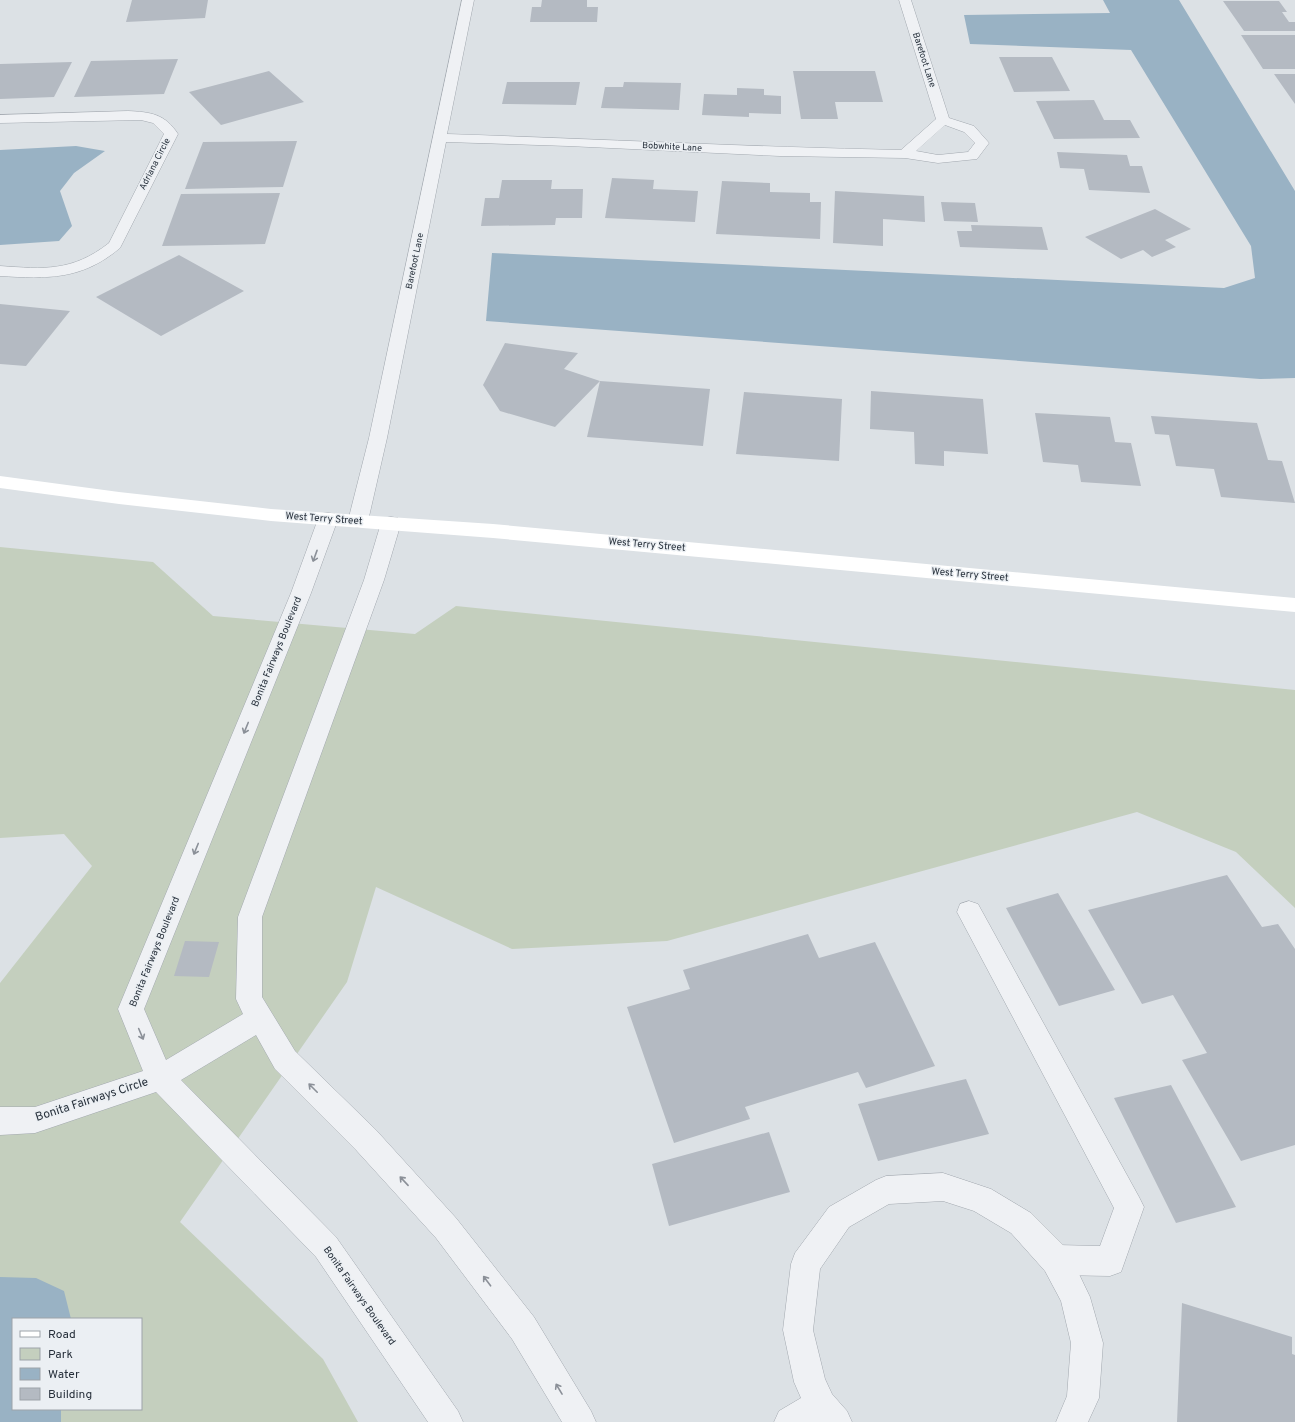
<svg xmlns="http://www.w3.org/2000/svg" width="1295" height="1422" font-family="Overpass,sans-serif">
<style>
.green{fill:#c4cfbe;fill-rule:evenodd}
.water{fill:#99b2c4}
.building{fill:#b4bac2}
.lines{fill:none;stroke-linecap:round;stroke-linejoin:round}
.lane-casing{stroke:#a2a8af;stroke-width:1}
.street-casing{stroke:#a2a8af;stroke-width:1}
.lane{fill:#eff1f4;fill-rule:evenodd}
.street{fill:#eff1f4;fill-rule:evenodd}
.secondary{fill:#fff;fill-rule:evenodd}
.oneway{stroke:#8b9098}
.labels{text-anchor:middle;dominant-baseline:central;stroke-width:3;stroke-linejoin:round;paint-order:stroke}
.far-street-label{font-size:9px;fill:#27303b;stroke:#ebeff3}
.street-label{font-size:10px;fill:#27303b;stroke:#ebeff3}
.near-street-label{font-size:12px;fill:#27303b;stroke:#ebeff3}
</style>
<rect width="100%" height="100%" fill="#dce1e5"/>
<path class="green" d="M0 547 153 562 213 616 415 634 456 606 1295 690V908L1236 852 1137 812 667 941 512 949 376 887 347 982 180 1222 323 1359 358 1422H0V983L92 866 64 834 0 838ZM13 1319H141V1409H13Z"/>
<path class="water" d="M1103 0H1179L1295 191V378L1260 379 486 321 492 253 1224 288 1255 278 1251 246 1131 50 970 44 964 15 1110 13Z
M76 146 105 151 74 173 60 191 72 226 59 241 0 245V150Z
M0 1277 36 1278 64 1291 71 1319H13V1409H61V1422H0Z"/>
<path class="building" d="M132 0H208L205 18 126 22Z
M542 0H587V7H598L597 22H530L532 7H541Z
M1223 1H1279L1287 12H1282L1289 22H1295V31H1244Z
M1241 35H1295V69H1263Z
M999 57H1052L1070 91 1014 92Z
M178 59 164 94 74 97 91 61Z
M72 62 54 97 0 99V64Z
M269 71 304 102 221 125 189 92Z
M793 71H875L883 102H835L838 119H801Z
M1274 74H1295V104Z
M507 82H580L576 105 502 104Z
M624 82 681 83 679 110 601 108 605 87H623Z
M737 88 764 89V95L781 96V114L749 113V117L702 115 704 94 737 95Z
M1094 100 1104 120H1130L1140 138 1054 139 1036 101Z
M297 141 283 187 185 189 203 142Z
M1057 152 1127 155 1130 166H1142L1150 193 1089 190 1084 169 1060 168Z
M612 178 654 180 653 189 698 191 695 222 605 218Z
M502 180H552L551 189H583L582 218H556L555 225 481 226 485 198H499Z
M722 181 770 183V192L810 193V202H821L820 239 716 234Z
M835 191 924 196 925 222 883 219V246L833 243Z
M280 193 265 244 162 246 181 194Z
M941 202 975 203 978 222 944 221Z
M1155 209 1191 229 1165 240 1176 247 1152 257 1143 250 1121 259 1085 237Z
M971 225 1042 227 1048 250 960 247 957 231H972Z
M179 255 244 291 161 336 96 297Z
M0 304 70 311 26 366 0 364Z
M505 343 578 353 564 369 600 381 555 427 500 411 483 385Z
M600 381 710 389 703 446 587 437Z
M871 391 983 399 988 454 944 451V466L915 464 914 432 870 429Z
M744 392 842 399 839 461 736 454Z
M1035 413 1110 417 1115 442 1131 443 1141 486 1081 482 1078 465 1043 462Z
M1151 416 1257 423 1268 460 1282 461 1295 503 1221 497 1214 469 1176 466 1169 435 1155 434Z
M1227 875 1262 927 1278 924 1295 949V1145L1241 1161 1182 1060 1207 1053 1173 995 1142 1004 1088 910Z
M1058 893 1115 990 1059 1006 1006 908Z
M808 934 819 958 875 942 935 1066 866 1088 858 1072 745 1107 750 1119 674 1143 627 1007 690 989 683 970Z
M185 941 219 942 209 977 174 976Z
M966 1079 989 1134 878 1161 858 1104Z
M1171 1085 1236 1207 1176 1223 1114 1098Z
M769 1132 790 1192 669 1226 652 1164Z
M1182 1303 1292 1337V1354L1295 1355V1422H1177Z"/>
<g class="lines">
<g class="lane-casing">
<path id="lane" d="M969 901 978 904 1139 1197 1144 1207 1121 1272 1110 1276 1056 1275 1045 1271 1041 1260 1045 1249 1056 1245 1100 1246 1114 1208 957 912 960 904Z"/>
</g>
<g class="street-casing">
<path id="street" d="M462 0H474L447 134C599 139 750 147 901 150L936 119 899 0H911L949 118 974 126 989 143 977 159 938 163 905 158 780 156 568 146 446 142 387 438 368 521 365 526 358 527 351 526 348 521 369 438ZM945 125 964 132 975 143 968 152 938 155 916 151Z
M128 111C151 112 165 114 178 134L120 248C82 280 48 279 0 276V266C44 269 72 272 109 243L164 134 153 123 141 120 0 123V115Z
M328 513 335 514 338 519 311 593 144 1009 166 1060 243 1014 236 999 238 917 364 580 381 523 384 518 391 517 398 518 401 523 384 580 262 917V997L295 1051 376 1130 456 1218 534 1317 591 1411 596 1422H562L512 1339 436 1238 356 1150 275 1069 256 1035 181 1080 336 1237 458 1411 463 1422H428L316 1257 156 1092 35 1133 0 1135V1107H35L143 1071 118 1009 291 593 318 519 321 514Z
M943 1173 991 1189 1031 1213 1067 1249 1090 1297 1103 1343 1099 1398 1088 1422H1056L1067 1396 1071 1343 1061 1301 1045 1271 1011 1233 974 1211 943 1201 889 1204 849 1227 820 1269 813 1330 825 1379 832 1394 847 1411 852 1422H774L779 1411 801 1398 794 1382 783 1330 791 1264 795 1253 829 1207 876 1180 886 1176Z"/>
</g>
<use href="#lane" class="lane"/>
<use href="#street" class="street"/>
<path class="secondary" d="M0 476 119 492 271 509 493 524 1295 598V612L493 538 271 521 119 504 0 488Z"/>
</g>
<defs><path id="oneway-shaft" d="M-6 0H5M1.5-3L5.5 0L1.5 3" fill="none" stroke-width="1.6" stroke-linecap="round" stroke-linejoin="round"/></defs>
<g class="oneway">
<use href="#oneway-shaft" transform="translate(315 556) rotate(110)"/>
<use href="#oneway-shaft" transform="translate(246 728) rotate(112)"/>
<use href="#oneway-shaft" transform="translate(196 849) rotate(112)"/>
<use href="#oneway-shaft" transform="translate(141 1034) rotate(67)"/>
<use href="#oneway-shaft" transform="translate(313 1088) rotate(-135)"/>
<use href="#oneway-shaft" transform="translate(404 1181) rotate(-133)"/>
<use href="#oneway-shaft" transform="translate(487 1281) rotate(-127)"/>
<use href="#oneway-shaft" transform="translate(559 1389) rotate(-121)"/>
</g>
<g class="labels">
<g class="far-street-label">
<text transform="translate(924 60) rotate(72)">Barefoot Lane</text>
<text transform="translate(672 147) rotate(3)">Bobwhite Lane</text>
<text transform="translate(155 164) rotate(-63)">Adriana Circle</text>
<text transform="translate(415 261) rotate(-78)">Barefoot Lane</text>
</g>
<g class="street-label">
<text transform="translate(324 519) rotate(4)">West Terry Street</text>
<text transform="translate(647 545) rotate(5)">West Terry Street</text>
<text transform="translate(970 575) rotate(5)">West Terry Street</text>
<text transform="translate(277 652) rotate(-68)">Bonita Fairways Boulevard</text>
<text transform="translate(155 952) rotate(-68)">Bonita Fairways Boulevard</text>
<text transform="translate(359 1296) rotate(55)">Bonita Fairways Boulevard</text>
</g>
<g class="near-street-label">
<text transform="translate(92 1100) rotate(-18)">Bonita Fairways Circle</text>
</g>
</g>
<rect x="12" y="1318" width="130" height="92" fill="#ebeff3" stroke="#9da3a9"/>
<rect x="20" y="1331" width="20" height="6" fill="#ffffff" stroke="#9da3a9"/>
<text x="48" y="1338" font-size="12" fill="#27303b">Road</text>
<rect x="20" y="1348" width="20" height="12" fill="#c4cfbe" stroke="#9da3a9"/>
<text x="48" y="1358" font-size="12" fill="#27303b">Park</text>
<rect x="20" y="1368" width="20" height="12" fill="#99b2c4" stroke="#9da3a9"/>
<text x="48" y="1378" font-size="12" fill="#27303b">Water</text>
<rect x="20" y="1388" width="20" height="12" fill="#b4bac2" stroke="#9da3a9"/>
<text x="48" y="1398" font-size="12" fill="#27303b">Building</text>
</svg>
